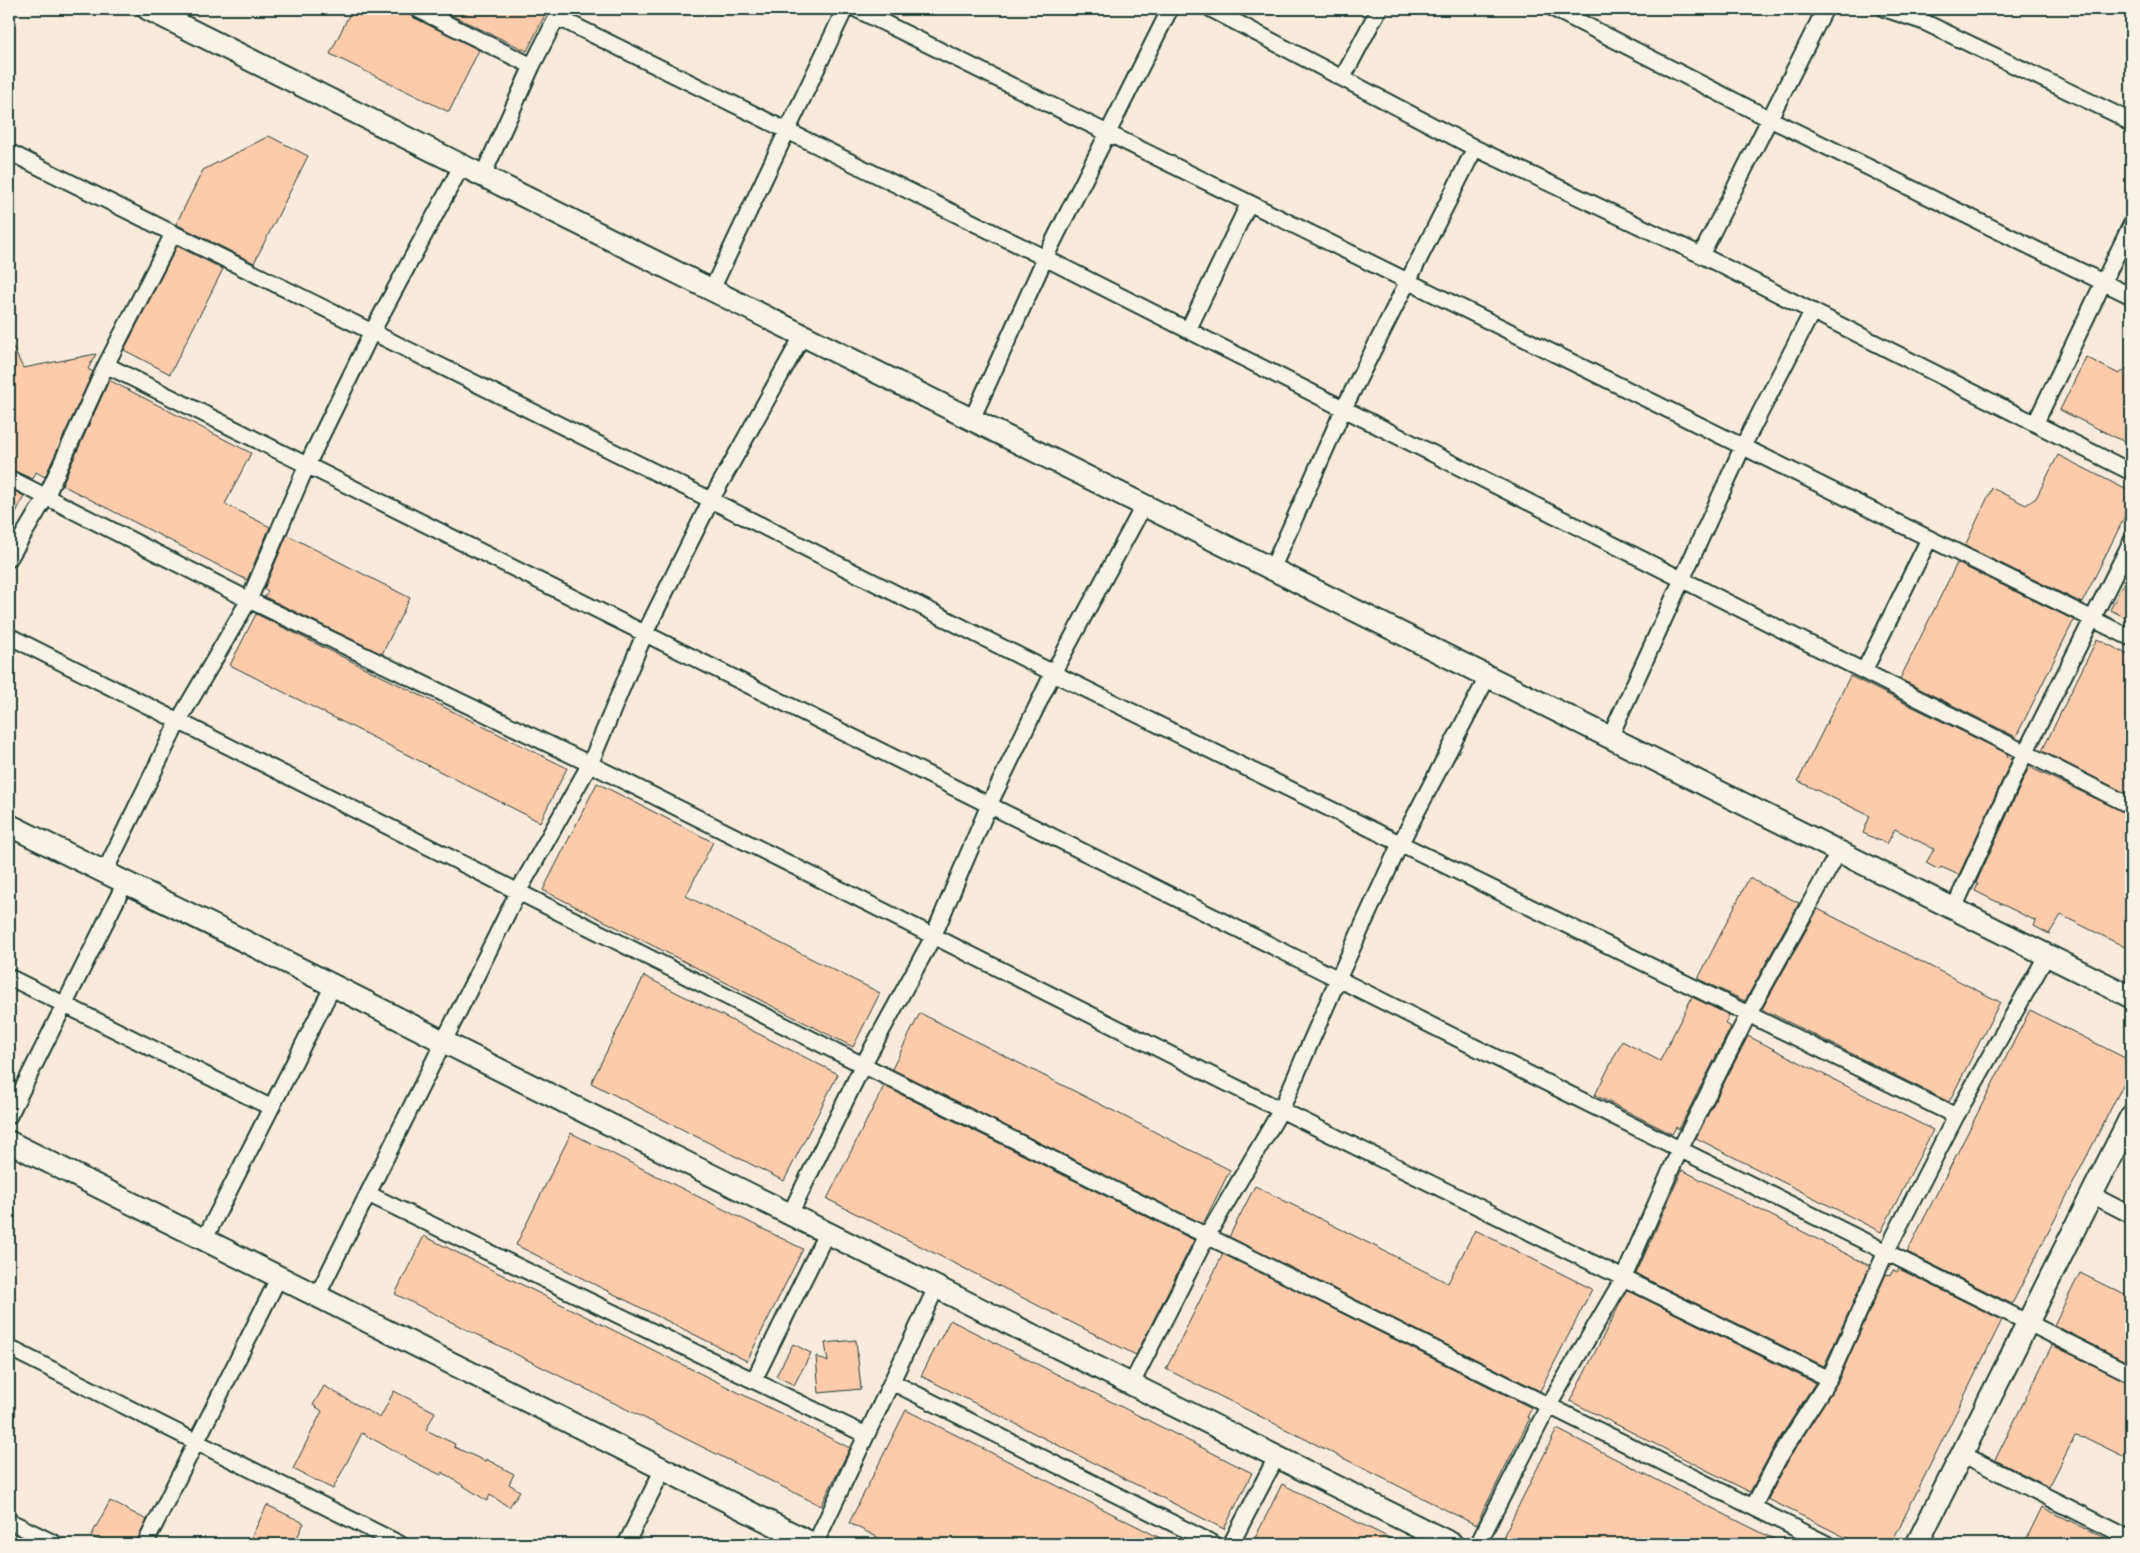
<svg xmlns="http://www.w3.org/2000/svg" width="2140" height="1553" font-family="Mali,sans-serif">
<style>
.building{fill:#fccbac;stroke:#1f3d34}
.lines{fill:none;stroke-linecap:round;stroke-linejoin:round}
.street-casing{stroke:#1f3d34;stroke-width:19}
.secondary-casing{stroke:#1f3d34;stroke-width:25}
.street{stroke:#f7f3e8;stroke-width:15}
.secondary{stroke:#f7f3e8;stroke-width:21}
</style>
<rect width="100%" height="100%" fill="#f8ebdc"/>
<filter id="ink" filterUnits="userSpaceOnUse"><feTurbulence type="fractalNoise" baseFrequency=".02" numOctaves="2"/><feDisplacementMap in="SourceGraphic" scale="10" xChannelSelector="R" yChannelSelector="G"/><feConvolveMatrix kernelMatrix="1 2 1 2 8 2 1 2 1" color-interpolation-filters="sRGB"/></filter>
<g filter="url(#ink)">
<path class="building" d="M352 9H408L413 17 479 50 449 112 330 54Z
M438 9H548L527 51Z
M269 136 308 156 254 263 176 224 203 170Z
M177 246 223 269 170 374 124 350Z
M9 339 23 368 96 354 88 369 93 372 45 477 36 472 33 479 9 469Z
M2086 357 2119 374 2131 366V445L2060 410Z
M109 380 251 453 225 504 270 527 247 580 62 485Z
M2058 455 2131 492V504L2082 603 1965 546 1992 488 2026 505 2036 498Z
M9 488 24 496 9 527Z
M287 535 410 598 382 654 265 597 268 591 264 589Z
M1957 563 2074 620 2016 737 1900 679Z
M2131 568V620L2110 610Z
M256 614 567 768 540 822 230 665Z
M2097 639 2131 656V796L2042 751Z
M1850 676 2008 754 2007 756 2012 759 1959 875 1941 867 1939 870 1926 863 1934 849 1895 829 1887 844 1863 833 1870 816 1798 781Z
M2029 767 2131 815V950L2061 915 2049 934 2034 926 2036 921 1975 891 1978 884 1976 883Z
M597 783 713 842 686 896 880 993 853 1047 543 890Z
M1749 878 1799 903 1745 1001 1698 979Z
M1818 909 2000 1002 1949 1102 1762 1009Z
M644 976 838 1074 784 1181 591 1083Z
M1692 997 1729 1015 1725 1024 1731 1027 1679 1129 1676 1127 1672 1134 1595 1095 1622 1041 1660 1061Z
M2030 1010 2131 1061V1069L2012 1304 1907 1252Z
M920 1013 1230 1170 1203 1224 892 1069Z
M1748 1036 1933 1130 1881 1232 1696 1138Z
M884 1086 1194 1240 1136 1355 827 1199Z
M571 1133 803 1249 747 1361 516 1245Z
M1682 1170 1870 1266 1824 1366 1636 1274Z
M1255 1186 1448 1283 1475 1230 1592 1289 1540 1391 1229 1237Z
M424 1236 850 1448 821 1506 395 1294Z
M1223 1254 1532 1408 1527 1417 1530 1418 1476 1525 1166 1369Z
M1899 1269 2002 1320 1891 1544H1859L1768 1499 1789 1459 1837 1383 1886 1274 1890 1276 1893 1270 1897 1272Z
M2080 1273 2131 1298V1364L2054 1325Z
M1627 1290 1815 1383 1773 1449 1750 1492 1570 1401Z
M950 1320 1252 1473 1224 1529 921 1376Z
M856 1340 861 1389 819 1393 816 1356 828 1362 825 1343Z
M793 1344 811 1353 794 1385 776 1376Z
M2052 1345 2131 1383V1460L2088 1439 2075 1436 2049 1487 1995 1460Z
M324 1386 380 1418 394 1391 435 1412 426 1430 455 1444 454 1447 485 1461 486 1459 514 1474 509 1484 520 1491 509 1507 490 1495 487 1501 442 1472 441 1475 420 1465 362 1433 333 1489 293 1469 322 1411 313 1405Z
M906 1410 1036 1475 1172 1544H891L849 1523Z
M1557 1429 1712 1508 1784 1544H1518L1503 1537Z
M1282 1484 1361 1524 1402 1544H1252Z
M110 1501 147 1520 136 1544H107L91 1536Z
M267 1505 304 1523 294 1544H248Z
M2042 1507 2117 1544H2024Z"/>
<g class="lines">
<g class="street-casing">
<path id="street" d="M417 9 532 66
M856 9 2131 638
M1211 9 1475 148 1701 255 2131 472
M1554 9 1770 119 2131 296
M1885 9 1924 22 2120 116 2131 125
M557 17 1045 258 2131 806
M1343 77 1379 9
M9 152 711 500 1053 673 1956 1116
M483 175 532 66 561 9
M1701 255 1825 9
M712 289 845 9
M1188 330 1249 203
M106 365 2131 1374
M972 419 1045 258 1170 9
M2036 422 2131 225
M9 478 249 600 590 764 1281 1110 1829 1379
M9 559 46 497 106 365 173 234
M1272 569 1344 408 1475 148
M9 636 863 1065 1827 1544
M1865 669 1929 539
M1610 737 1743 446 1812 312
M104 873 179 720 249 600 307 465 372 332 462 165
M1954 908 2025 753 2131 542
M9 977 270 1107
M9 1116 125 883
M368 1194 866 1435
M2092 1195 2131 1215
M790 1214 863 1065 933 937 989 805 1053 673 1144 505
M204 1240 334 984
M317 1296 519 890 590 764 645 633 711 500 803 335
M9 1348 400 1544
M754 1380 827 1232
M892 1382 1214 1544
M1131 1385 1207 1236 1281 1110 1338 979 1400 844 1488 676
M1962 1454 2131 1539
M1753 1507 1781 1454 1829 1379 1886 1252 1956 1116 2047 955
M9 1521 56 1544
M145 1544 279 1277
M626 1544 663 1469
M815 1544 936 1288
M1231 1544 1276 1458
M1478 1544 1549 1405 1624 1277 1680 1149 1748 1015 1839 851"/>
</g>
<g class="secondary-casing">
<path id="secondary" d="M148 9 2131 997
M9 825C154 897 300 967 444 1042L1452 1544
M9 1142 813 1544
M1917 1544 2131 1116"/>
</g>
<use href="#street" class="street"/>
<use href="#secondary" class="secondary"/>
</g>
</g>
<rect width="2140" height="1553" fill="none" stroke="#f7f3e8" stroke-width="30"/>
<rect x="15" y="15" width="2110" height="1523" fill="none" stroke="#1f3d34" stroke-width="2" filter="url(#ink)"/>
</svg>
